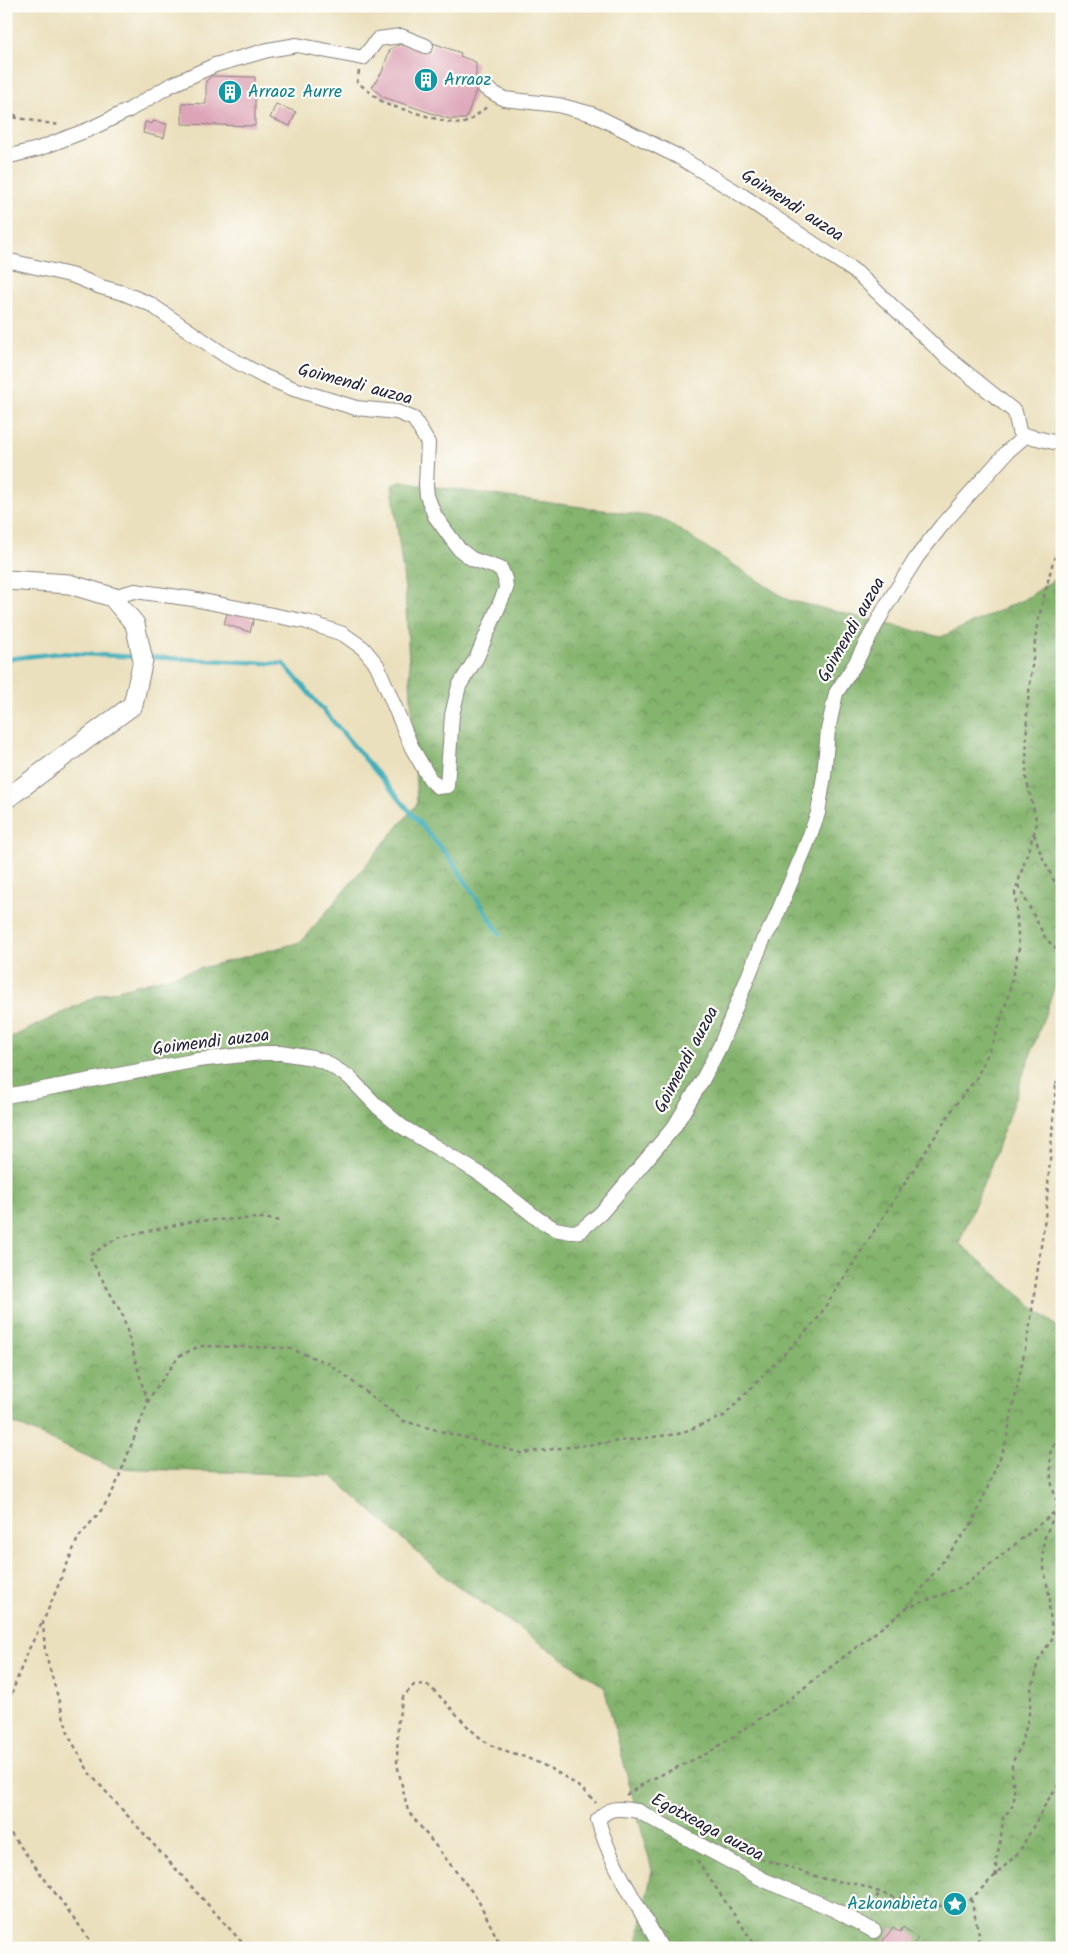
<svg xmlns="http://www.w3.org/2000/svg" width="1068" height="1954" font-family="Kalam,sans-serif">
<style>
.forest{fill:url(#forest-crowns);stroke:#536b54}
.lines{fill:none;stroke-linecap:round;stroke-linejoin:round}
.stream{stroke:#3eaeba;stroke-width:4.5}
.building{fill:#dda4b7}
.minor-casing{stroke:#86817c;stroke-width:16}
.secondary-casing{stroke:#86817c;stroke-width:21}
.path{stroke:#86817c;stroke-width:2.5;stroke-dasharray:4 4;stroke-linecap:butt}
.minor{stroke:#fff;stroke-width:14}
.secondary{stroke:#fff;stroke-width:19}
.labels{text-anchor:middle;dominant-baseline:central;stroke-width:4.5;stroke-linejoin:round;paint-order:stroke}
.culture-label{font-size:18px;fill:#0d838f;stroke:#fdfcf7;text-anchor:start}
.street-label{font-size:18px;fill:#22223b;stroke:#fdfcf7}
</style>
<defs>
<pattern id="forest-crowns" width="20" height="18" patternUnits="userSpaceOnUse" patternTransform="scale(1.25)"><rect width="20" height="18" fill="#84b46d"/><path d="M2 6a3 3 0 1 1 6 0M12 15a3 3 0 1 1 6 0" fill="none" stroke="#6c925b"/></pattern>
</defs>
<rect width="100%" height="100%" fill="#fdfcf7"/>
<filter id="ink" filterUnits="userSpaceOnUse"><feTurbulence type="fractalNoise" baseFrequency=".02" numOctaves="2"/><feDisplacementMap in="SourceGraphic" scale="10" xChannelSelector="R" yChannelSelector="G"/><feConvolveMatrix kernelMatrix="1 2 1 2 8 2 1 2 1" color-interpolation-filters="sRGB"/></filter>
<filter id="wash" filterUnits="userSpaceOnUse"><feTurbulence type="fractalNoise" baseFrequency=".0096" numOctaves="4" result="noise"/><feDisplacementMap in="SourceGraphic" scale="20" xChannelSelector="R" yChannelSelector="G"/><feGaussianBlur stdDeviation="1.12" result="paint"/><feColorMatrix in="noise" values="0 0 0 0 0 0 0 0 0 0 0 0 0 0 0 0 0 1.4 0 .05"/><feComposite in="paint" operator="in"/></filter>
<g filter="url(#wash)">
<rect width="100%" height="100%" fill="#ebe0bd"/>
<path class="forest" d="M400 482 661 518 788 600 941 637 1027 598 1062 574V967L989 1170 959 1243 1062 1331V1948H636L652 1870 604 1687 445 1577 332 1476 114 1468 6 1420V1040L99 995 301 942 417 804 405 590 392 485Z"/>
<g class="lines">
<path class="stream" d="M146 657 284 664 453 862 500 934
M6 659 60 653 139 657"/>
</g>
<g id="blocks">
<path class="building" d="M433 43 461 53 460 56 476 62V90L466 119H449L383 97 372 87 382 72 390 49 401 44 430 53Z
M212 76 255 77V126L182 124V103L206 104V81Z
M276 104 296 112 290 126 270 118Z
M153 121 167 124 164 138 143 133 145 122 152 124Z
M228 610 254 619 250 632 224 624Z
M893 1927 900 1932 903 1927 918 1938 911 1948H878Z"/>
</g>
</g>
<g filter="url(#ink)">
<use href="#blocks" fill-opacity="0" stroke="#86817c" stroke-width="1"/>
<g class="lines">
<g class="minor-casing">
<path id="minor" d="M485 88 504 99 558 105 592 114 679 157 743 196 857 273 943 354 1015 412 1019 431 1023 438
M6 157 38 149 90 129 129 110 169 86 215 65 268 50 297 45 363 58 378 39 401 36 426 46
M6 260 74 276 101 287 123 293 150 304 226 356 263 376 294 389 356 408 397 412 414 419 428 443 426 485 427 496 435 516 459 549 472 559 501 569 505 579 506 589 477 657 459 686 452 715 447 786 438 787 430 779 412 748 377 665 363 648 343 634 307 622 193 599 135 591 112 597
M6 1096 198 1060 262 1053H281L313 1058 325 1062 349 1077 377 1106 401 1126 482 1175 538 1219 555 1229 571 1232 580 1231 601 1213 674 1127 703 1079 720 1046 763 940 773 924 806 846 818 813 824 776 828 730 836 693 855 664 886 606 917 557 942 525 1008 451 1023 438 1028 436 1062 444
M661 1948C639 1906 611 1866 598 1820 610 1805 621 1809 638 1811L764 1880 835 1910 874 1931"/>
</g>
<g class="secondary-casing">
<path id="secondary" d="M6 580 69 584 112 597 135 624 143 660 133 705 6 799"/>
</g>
<path class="path" d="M359 71 357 82 385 104 447 122 462 124 472 119 489 105
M6 111 19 117
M6 116 59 125
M1034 834 1041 854 1062 897
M1018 885 1046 939 1062 954
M1062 1065 1056 1085 1062 1101
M147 1402 123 1316 89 1256 117 1238 194 1221 262 1218 281 1221
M907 1608 973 1522 1005 1446 1030 1325 1046 1210 1056 1085
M6 1709 26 1655 42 1623
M626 1795 648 1781 708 1753 788 1700 907 1608 964 1586 1062 1506
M6 1827 96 1948
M753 1856 825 1879 856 1884 893 1897 940 1906 957 1904 971 1899 1019 1852 1048 1800 1062 1779
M697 1860 757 1948
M996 1876C995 1856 1003 1836 1003 1816 1022 1804 1011 1784 1012 1767 1012 1760 1017 1755 1019 1749 1027 1729 1032 1705 1031 1684L1035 1680 1037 1663 1053 1637 1049 1606 1050 1600C1047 1581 1040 1560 1044 1541 1047 1527 1058 1515 1057 1501L1056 1500 1051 1481 1050 1453 1062 1430
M971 1899 979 1934 977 1948
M869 1912 879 1893
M247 1948 90 1774 69 1736 45 1652 43 1622 78 1538 103 1508 115 1487 150 1397 179 1356 200 1346 288 1348 328 1363 404 1421 521 1453 678 1434 724 1416 816 1321 956 1104 976 1079 995 1038 1007 1000 1019 948 1015 892 1037 823 1026 778 1027 709 1037 625 1052 565 1062 543
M502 1948 477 1898 408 1811 397 1764 398 1721 403 1697 414 1685 426 1684C448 1701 463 1726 486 1742 496 1749 511 1752 522 1756 548 1766 577 1781 596 1803"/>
<use href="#minor" class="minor"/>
<use href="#secondary" class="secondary"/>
</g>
</g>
<defs>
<g id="building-disc" transform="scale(1.25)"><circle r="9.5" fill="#0f9aa8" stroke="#fdfcf7"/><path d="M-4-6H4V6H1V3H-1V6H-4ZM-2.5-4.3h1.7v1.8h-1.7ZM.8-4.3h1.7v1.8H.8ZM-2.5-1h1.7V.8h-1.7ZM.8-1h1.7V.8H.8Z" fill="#fff"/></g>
<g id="sight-disc" transform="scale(1.25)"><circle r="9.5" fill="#0f9aa8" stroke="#fdfcf7"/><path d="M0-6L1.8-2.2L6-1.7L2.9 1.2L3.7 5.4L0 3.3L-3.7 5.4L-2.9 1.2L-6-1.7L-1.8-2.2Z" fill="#fff"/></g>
</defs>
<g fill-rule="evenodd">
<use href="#building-disc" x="426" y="80"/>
<use href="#building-disc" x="230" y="92"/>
<use href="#sight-disc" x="955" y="1904"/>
</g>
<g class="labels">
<g class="culture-label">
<text x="444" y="80">Arraoz</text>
<text x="248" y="92">Arraoz Aurre</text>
<text x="938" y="1904" text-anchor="end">Azkonabieta</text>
</g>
<g class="street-label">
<text transform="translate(792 206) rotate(33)">Goimendi auzoa</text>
<text transform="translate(355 385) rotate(15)">Goimendi auzoa</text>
<text transform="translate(852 630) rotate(-60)">Goimendi auzoa</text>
<text transform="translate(211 1043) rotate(-7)">Goimendi auzoa</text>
<text transform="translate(687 1060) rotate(-62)">Goimendi auzoa</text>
<text transform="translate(707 1828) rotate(28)">Egotxeaga auzoa</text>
</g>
</g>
<rect width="1068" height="1954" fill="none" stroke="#fdfcf7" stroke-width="25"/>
</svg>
